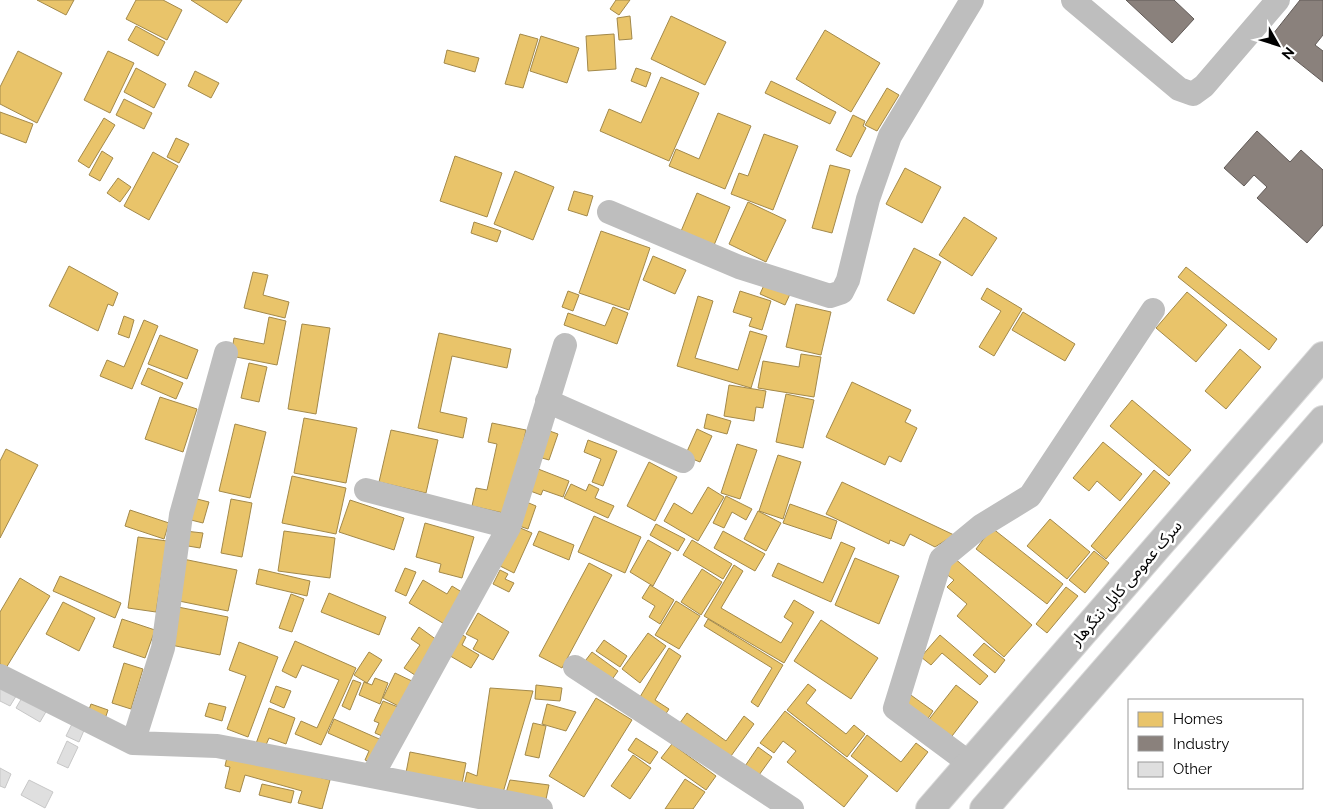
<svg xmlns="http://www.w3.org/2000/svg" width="1323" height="809" font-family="Raleway,'Noto Sans Arabic',sans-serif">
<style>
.homes{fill:#e9c46a;stroke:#a3894a}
.industry{fill:#8a817c;stroke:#615a57}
.building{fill:#dfdfdf;stroke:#c7c7c7}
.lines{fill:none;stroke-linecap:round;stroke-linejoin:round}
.highway-casing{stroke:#dbdbdb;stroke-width:30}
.minor{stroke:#bebebe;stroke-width:24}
.highway{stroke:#bebebe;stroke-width:28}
.labels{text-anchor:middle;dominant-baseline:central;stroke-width:5;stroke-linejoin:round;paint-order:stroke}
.street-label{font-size:16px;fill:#000;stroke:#fff}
</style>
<rect width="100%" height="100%" fill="#fff"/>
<path class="homes" d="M37 0H74L66 15Z
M136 0H163L182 10 167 40 126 19Z
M191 0H242L227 23Z
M616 0H630L619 15 610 9Z
M630 16 632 39 619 40 617 18Z
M671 16 726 42 705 85 651 59Z
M136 26 165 42 158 56 128 40Z
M825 30 880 63 851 112 796 79Z
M520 34 538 39 523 88 505 84Z
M614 34 616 69 588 71 586 36Z
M541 36 579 48 567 83 530 71Z
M447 50 479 58 475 72 444 63Z
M18 51 62 73 37 123 0 104V87Z
M108 51 134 63 110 113 84 100Z
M136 68 166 84 154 108 124 92Z
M636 68 651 73 646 87 631 81Z
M195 71 219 83 211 98 188 86Z
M661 77 699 93 669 161 600 131 609 109 641 123Z
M771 81 836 112 830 124 765 93Z
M887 88 899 95 877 131 865 125Z
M124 99 152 113 144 129 116 115Z
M0 112 33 124 26 143 0 133Z
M718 113 751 126 725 189 669 166 676 149 699 159Z
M853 115 865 121 863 126 866 128 851 157 836 150Z
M104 118 115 125 89 168 78 161Z
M764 134 798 146 773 210 731 194 739 173 748 176Z
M176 138 189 144 179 163 167 157Z
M102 151 113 158 100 181 89 175Z
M153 152 178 166 149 220 124 206Z
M455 156 502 173 487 217 440 201Z
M830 165 850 170 832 233 812 228Z
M905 168 941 187 922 223 886 204Z
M515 171 554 187 533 240 494 224Z
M118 178 131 187 120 202 107 193Z
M574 191 593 196 587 216 568 210Z
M697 193 730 207 712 250 679 236Z
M748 202 786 220 766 262 729 244Z
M964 217 997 238 972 276 939 255Z
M474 222 501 231 497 242 471 233Z
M601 231 650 248 629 310 579 293Z
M914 248 941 262 914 314 887 300Z
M653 256 686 270 675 294 643 280Z
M69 266 118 293 113 306 108 304 98 331 49 306Z
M1186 267 1277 339 1269 350 1178 277Z
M253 272 268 275 263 295 289 302 285 318 244 308Z
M765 283 790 294 785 305 760 294Z
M987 288 1022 309 994 356 979 347 1001 311 981 299Z
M568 291 579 295 573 311 562 307Z
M740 291 771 301 762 330 749 326 752 318 733 312Z
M1187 292 1227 325 1196 362 1156 328Z
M698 296 713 301 695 358 738 370 750 331 767 336 751 388 677 366Z
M796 304 831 312 821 355 786 347Z
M613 307 628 313 617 344 564 325 568 313 605 326Z
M1023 312 1075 344 1065 361 1012 330Z
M124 316 134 320 129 338 118 334Z
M269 317 286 321 277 365 231 356 234 338 264 344Z
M144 320 158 326 132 389 100 376 107 360 124 367Z
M302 324 330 328 316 414 288 409Z
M439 333 511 349 507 368 452 356 440 412 467 418 463 438 418 428Z
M160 335 198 350 187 379 148 364Z
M1240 349 1261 367 1226 409 1205 391Z
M801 354 821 357 814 397 758 388 763 361 799 367Z
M249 363 267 367 259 402 241 398Z
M148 368 183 383 176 399 141 384Z
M852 382 911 410 905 422 917 428 901 462 889 456 885 465 826 437Z
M729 385 766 391 763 408 756 407 754 421 724 416Z
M786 394 814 400 803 448 776 442Z
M160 397 197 409 183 452 145 439Z
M1132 400 1191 450 1169 476 1110 426Z
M707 414 731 421 727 434 704 428Z
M304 418 357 428 346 483 294 473Z
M492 423 526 430 508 514 472 506 476 488 487 490 497 444 488 442Z
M235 424 266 432 250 498 219 491Z
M544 429 558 434 549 460 535 456Z
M697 429 712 436 700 462 685 456Z
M391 430 438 440 426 493 379 482Z
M588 440 617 451 603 486 592 482 601 459 584 452Z
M1103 442 1142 474 1120 501 1097 481 1089 491 1073 478Z
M737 444 757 450 740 499 721 493Z
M6 449 38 465 0 538V461Z
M778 455 801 462 783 519 759 511Z
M649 462 677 477 655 521 627 506Z
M533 467 569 481 563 497 543 490 541 495 525 489Z
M1154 470 1170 483 1106 559 1091 546Z
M292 476 346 488 336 534 282 523Z
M842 482 954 535 935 547 910 534 904 546 890 540 889 544 826 514Z
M571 484 586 491 589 484 599 489 595 498 614 506 608 518 564 498Z
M708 487 724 497 698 541 664 521 674 503 692 514Z
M726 496 752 509 746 520 732 512 724 528 713 523Z
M193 498 209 502 203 523 187 519Z
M231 499 252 503 242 557 221 553Z
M350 500 404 518 394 550 339 532Z
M524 501 536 506 528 529 516 525Z
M790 504 837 521 831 539 783 523Z
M130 510 169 523 164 539 125 526Z
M758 511 781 523 766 551 744 539Z
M594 516 641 537 625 573 578 552Z
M1050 519 1090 552 1067 579 1027 546Z
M425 523 474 537 462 578 439 572 441 564 416 557Z
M656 524 685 539 678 551 650 535Z
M518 527 532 533 514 573 500 566Z
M992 528 1063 584 1047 604 976 549Z
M185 531 203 533 200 548 182 545Z
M284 531 335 538 330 578 278 571Z
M539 531 574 545 569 560 533 545Z
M723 531 765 554 755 571 714 548Z
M138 537 167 541 156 612 128 608Z
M648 540 671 553 653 586 630 572Z
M692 540 732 564 723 579 683 555Z
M841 542 855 548 831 602 772 576 778 563 823 583Z
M1094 551 1109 563 1085 593 1069 580Z
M953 557 1032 625 1004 657 957 616 967 604 947 587 954 580 941 570Z
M855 558 899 576 879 624 835 605Z
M183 559 237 570 228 611 174 600Z
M589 563 612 575 562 668 539 656Z
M734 565 743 571 721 608 781 643 793 623 784 617 794 600 814 612 784 663 704 616Z
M405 568 416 572 406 596 395 591Z
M259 569 310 581 307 596 256 584Z
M702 569 722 582 701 615 681 602Z
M500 570 508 574 505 579 514 583 509 592 493 584Z
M60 576 121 603 115 618 53 591Z
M20 578 50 596 6 668 0 664V612Z
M423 580 447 594 452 586 465 594 446 625 409 603Z
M650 585 674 600 660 624 649 617 655 606 642 598Z
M1066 587 1078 596 1047 633 1036 624Z
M329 593 386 617 379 635 321 612Z
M291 594 304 599 292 632 279 628Z
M676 601 700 616 679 649 655 635Z
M63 602 95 618 79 651 46 634Z
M178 607 228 617 220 655 171 645Z
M478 613 509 632 493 660 473 649 478 640 466 634Z
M122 619 155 630 145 658 113 647Z
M708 619 783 665 758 707 751 702 772 668 704 626Z
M821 620 878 658 851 699 794 661Z
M419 627 441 643 418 677 404 668 420 645 411 639Z
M457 632 466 637 462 645 479 655 471 668 445 653Z
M648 633 666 646 640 683 622 669Z
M940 635 988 676 980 685 942 653 931 665 921 657Z
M604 640 627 656 620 667 596 651Z
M295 641 356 668 321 745 295 734 301 721 317 728 339 680 302 665 296 678 282 671Z
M239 642 278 657 248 737 227 729 246 676 229 670Z
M984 643 1005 660 995 673 973 655Z
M669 648 681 656 655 700 669 709 663 718 637 702Z
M369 652 382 660 367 683 354 675Z
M592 652 618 671 609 684 582 665Z
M124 663 143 669 131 709 112 703Z
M395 673 414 682 402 708 383 698Z
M375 678 388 683 380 704 359 695 364 682 372 685Z
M353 680 361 683 350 710 342 706Z
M808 684 816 690 806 703 846 734 854 725 865 734 847 757 787 710Z
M536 685 562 688 560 701 535 699Z
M956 685 978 702 949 740 927 722Z
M276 686 291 691 284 708 270 702Z
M490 688 533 691 502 796 463 789 467 772 477 776Z
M908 693 933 711 923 726 897 708Z
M596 698 632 720 584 797 549 776Z
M383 701 403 709 389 739 375 733 379 723 374 721Z
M209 703 226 707 222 721 205 716Z
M91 704 108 710 104 722 87 715Z
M547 704 576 712 566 731 542 724Z
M269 708 295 718 286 744 269 738 263 752 254 749Z
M785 711 868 776 844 807 787 762 796 751 783 741 774 753 760 743Z
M687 713 726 741 744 716 754 724 726 763 677 727Z
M334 719 386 742 376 764 365 760 369 751 328 733Z
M533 723 546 726 539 758 525 755Z
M867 735 901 762 916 743 928 752 897 792 851 756Z
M636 738 658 752 650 764 628 750Z
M672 744 716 776 706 790 661 758Z
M758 747 772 757 754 782 741 772Z
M410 752 466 763 461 789 405 778Z
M228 753 330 780 322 809 298 803 302 791 245 775 240 792 225 788 230 767 225 766Z
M633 755 651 768 630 799 611 786Z
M685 779 705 792 693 809H665Z
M510 780 549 785 545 804 505 796Z
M262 784 294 791 291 803 259 795Z"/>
<path class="industry" d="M1126 0H1174L1194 19 1172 43Z
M1300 0H1323V35L1315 45 1323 51V82L1269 39Z
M1257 131 1290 162 1301 150 1323 170V225L1307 243 1257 198 1267 187 1254 175 1244 186 1224 168Z"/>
<path class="building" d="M3 685 18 693 10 706 0 701V690Z
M23 696 47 710 40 722 16 708Z
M73 722 85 728 79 742 66 736Z
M67 741 78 747 68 768 57 763Z
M0 768 11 774 5 788 0 786Z
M29 780 53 792 45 808 21 795Z"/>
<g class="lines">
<g class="highway-casing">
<path id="highway" d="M930 809 1323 356
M984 809 1323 420"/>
</g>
<path class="minor" d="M1073 0 1179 89 1193 94 1204 86 1278 0
M609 212 739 267 830 296 842 292 848 280 868 199 890 136 972 0
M547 401 683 461
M366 490 509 527
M575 667 792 809
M0 676 133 743 217 746 541 809
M133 743 163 648 181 515 226 353
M969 763 895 708 941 559 981 526 1030 496 1153 310
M372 776 509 527 565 345"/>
<use href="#highway" class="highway"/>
</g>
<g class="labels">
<g class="street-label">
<text transform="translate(1126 583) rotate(-49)">سرک عمومی کابل ننگرهار</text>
</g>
</g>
<rect x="1128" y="699" width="175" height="90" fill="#ffffff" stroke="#999999"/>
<rect x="1138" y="712" width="25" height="15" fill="#e9c46a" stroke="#999999"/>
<text x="1173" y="724" font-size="15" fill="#000000">Homes</text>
<rect x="1138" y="736" width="25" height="15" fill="#8a817c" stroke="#999999"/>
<text x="1173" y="749" font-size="15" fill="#000000">Industry</text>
<rect x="1138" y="762" width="25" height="15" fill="#dfdfdf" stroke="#999999"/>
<text x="1173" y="774" font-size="15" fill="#000000">Other</text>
<g transform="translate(1278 45) rotate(129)" stroke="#ffffff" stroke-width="4" paint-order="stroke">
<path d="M0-4L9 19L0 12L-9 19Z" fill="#000000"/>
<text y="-8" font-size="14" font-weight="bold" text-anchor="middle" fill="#000000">N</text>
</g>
</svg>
